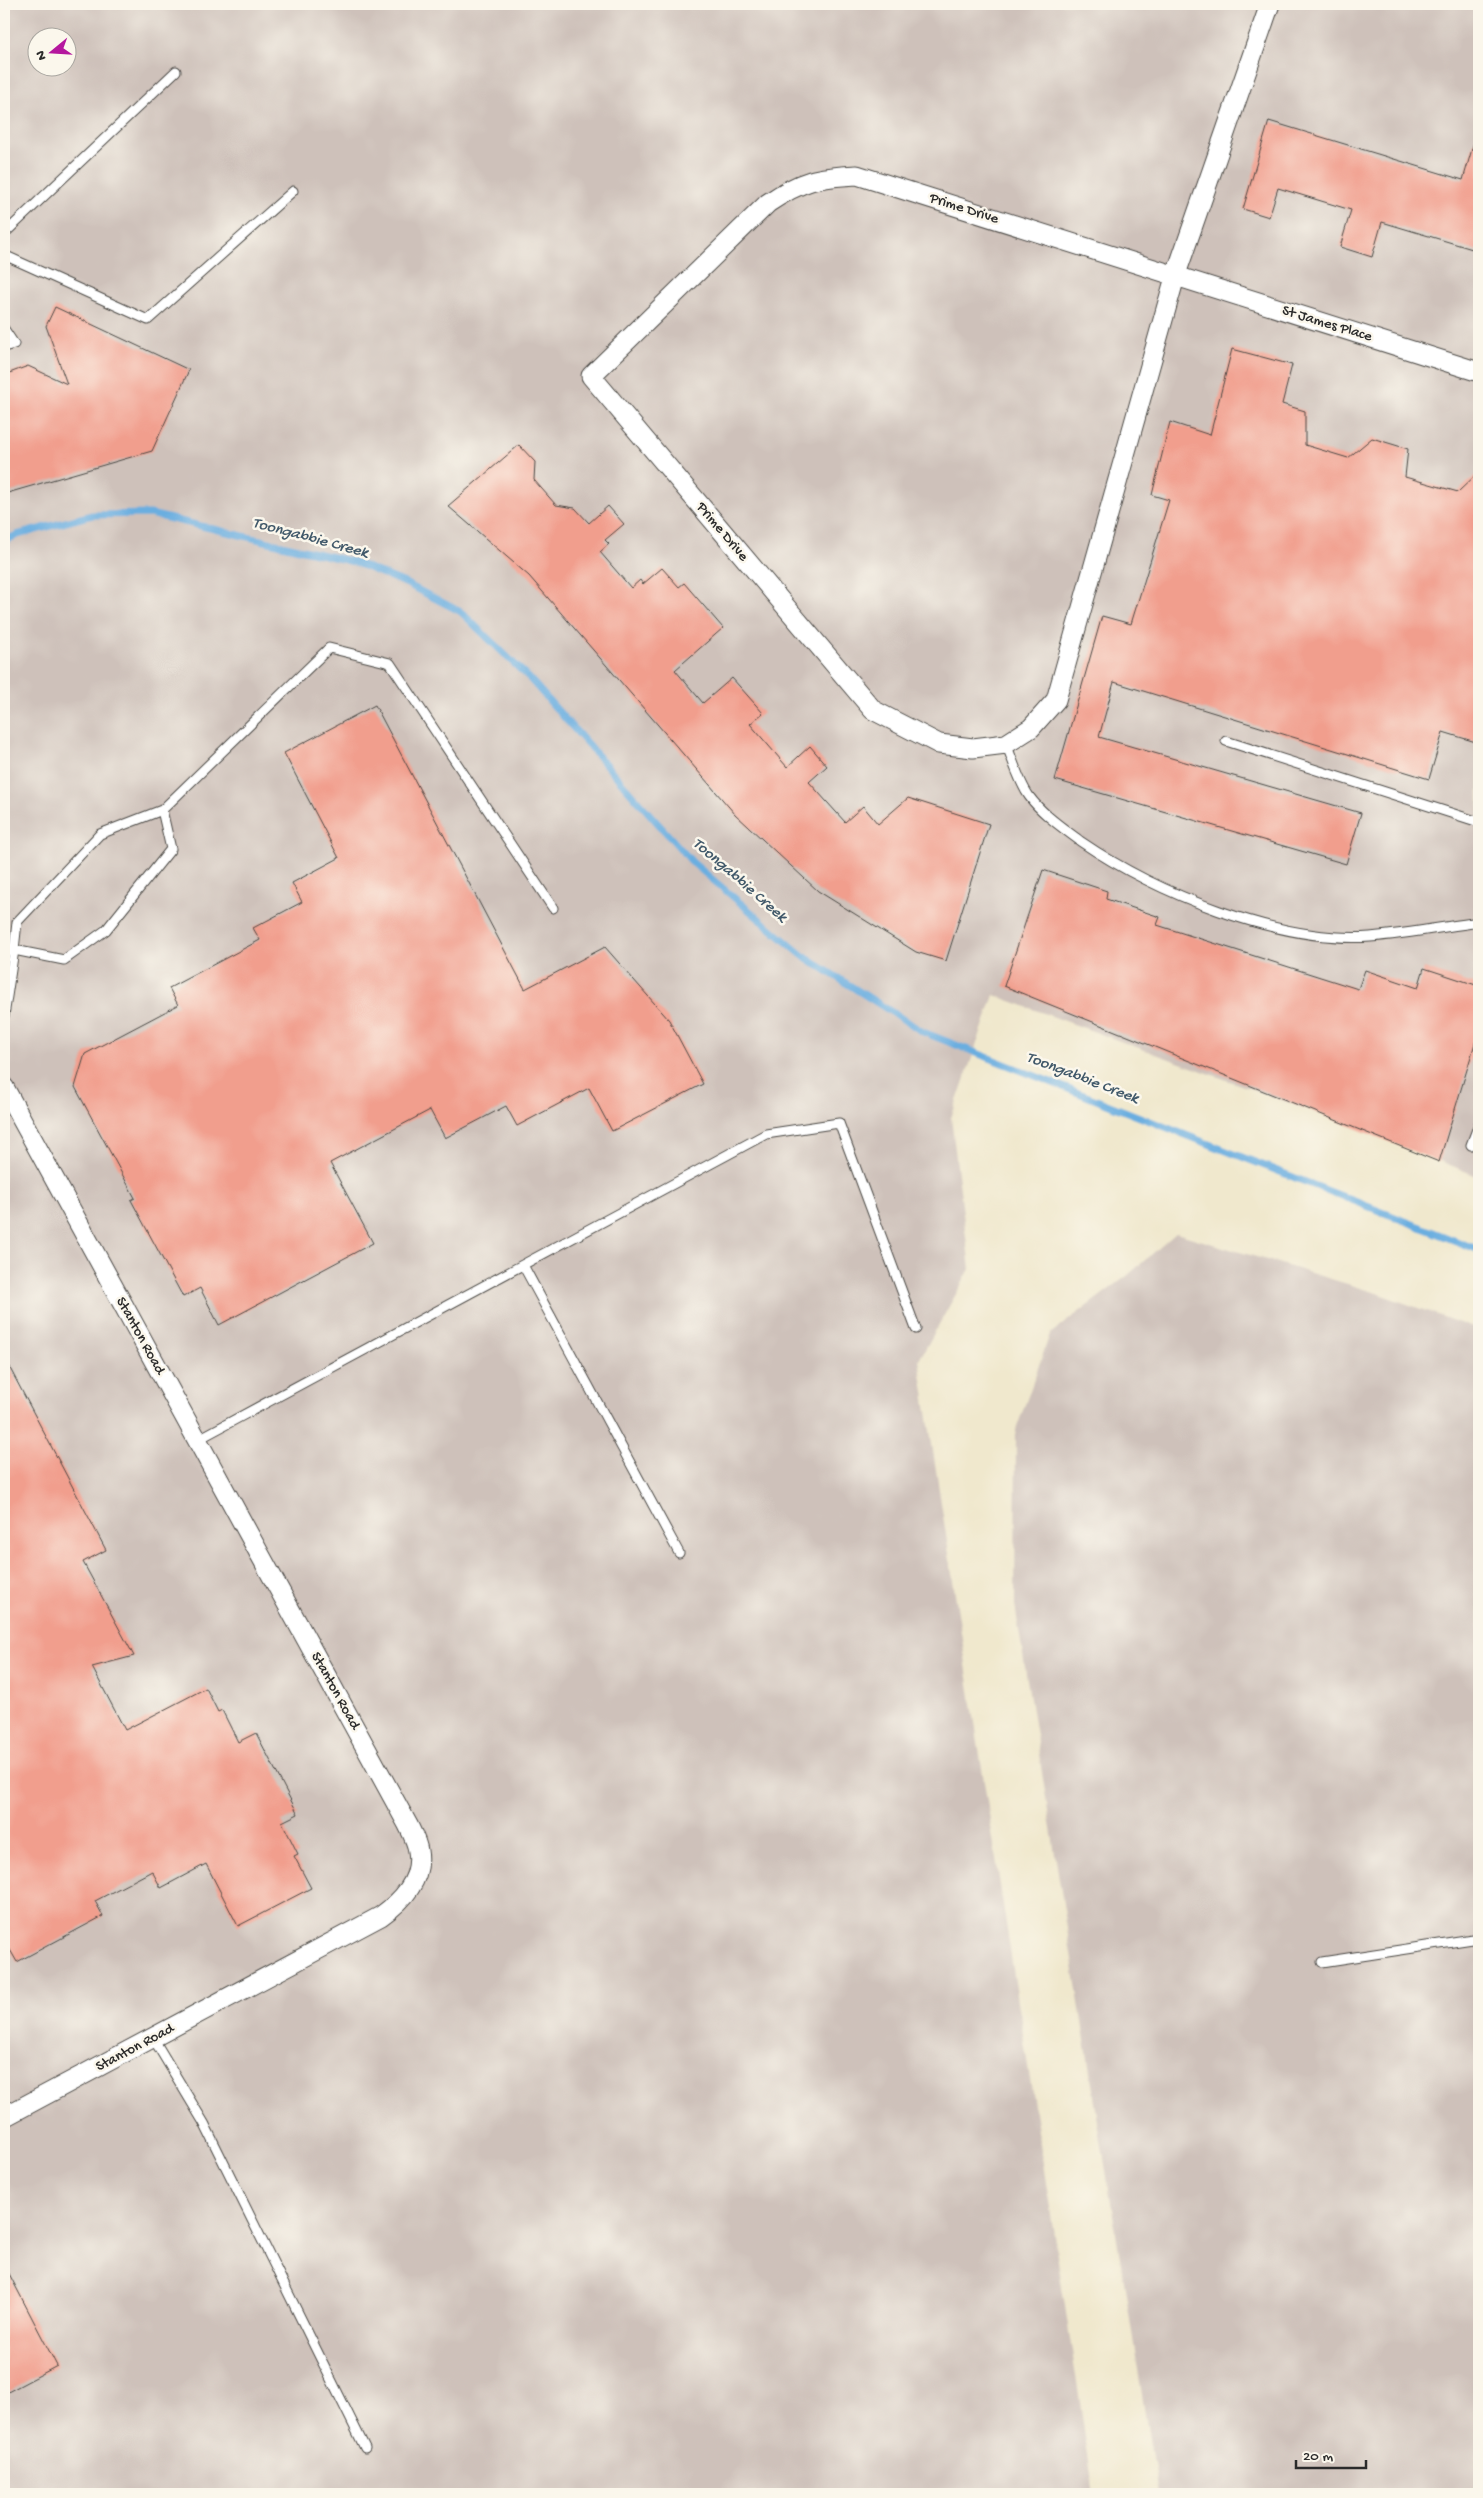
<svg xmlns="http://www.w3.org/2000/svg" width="1483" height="2498" font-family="'Gochi Hand',sans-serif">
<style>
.industrial{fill:#cec1ba;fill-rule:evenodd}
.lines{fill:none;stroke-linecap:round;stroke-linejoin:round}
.stream{stroke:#6baee0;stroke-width:7}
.building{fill:#f19e8d}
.lane-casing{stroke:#494743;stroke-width:11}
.street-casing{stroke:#494743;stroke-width:21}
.lane{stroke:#fff;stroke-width:9}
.street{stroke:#fff;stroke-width:19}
.labels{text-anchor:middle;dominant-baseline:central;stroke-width:5;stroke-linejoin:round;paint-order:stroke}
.street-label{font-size:15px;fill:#2b2b2b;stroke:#fbf7ec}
.water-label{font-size:16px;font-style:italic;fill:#41596a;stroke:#fbf7ec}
</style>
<rect width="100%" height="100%" fill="#fbf7ec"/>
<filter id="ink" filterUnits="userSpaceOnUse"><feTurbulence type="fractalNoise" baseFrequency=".02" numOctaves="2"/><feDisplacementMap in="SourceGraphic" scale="10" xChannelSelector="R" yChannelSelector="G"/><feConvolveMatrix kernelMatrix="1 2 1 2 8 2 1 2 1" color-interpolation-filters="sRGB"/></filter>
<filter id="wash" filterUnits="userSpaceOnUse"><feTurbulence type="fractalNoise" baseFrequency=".0096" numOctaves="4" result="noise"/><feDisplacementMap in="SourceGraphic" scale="20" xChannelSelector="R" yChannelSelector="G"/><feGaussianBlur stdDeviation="1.12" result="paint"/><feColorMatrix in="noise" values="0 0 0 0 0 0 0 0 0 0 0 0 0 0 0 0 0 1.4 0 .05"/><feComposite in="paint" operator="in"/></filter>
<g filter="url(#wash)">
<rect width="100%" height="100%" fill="#f0e8cd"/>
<path class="industrial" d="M4 4H1479V1177L1383 1137 994 995 951 1118 970 1269 919 1360 1094 2494H4ZM38 38H68V68H38Z
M1176 1233 1371 1291 1479 1330V2494H1158L1015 1605 1016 1430 1050 1334 1127 1276Z"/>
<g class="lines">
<path class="stream" d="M4 541 17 535 92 515 150 514 354 562 405 583 461 612 529 678 693 863 802 955 923 1032 1479 1250"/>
</g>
<g id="blocks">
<path class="building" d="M1269 121 1463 180 1474 142 1479 143V251L1382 222 1372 257 1340 247 1351 210 1278 188 1269 217 1243 209Z
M55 307 189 370 152 451 4 494V375L28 366 67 384 46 326Z
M1232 349 1292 365 1282 404 1305 411V445L1348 458 1372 438 1408 449 1405 477 1458 492 1479 472V743L1443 732 1429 779 1114 682 1099 737 1361 813 1346 864 1055 780 1102 616 1131 624 1169 500 1152 495 1170 422 1210 435Z
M519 445 535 462 534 480 556 505 575 508 589 523 608 506 624 524 605 540 609 544 600 552 631 588 640 580 643 584 662 568 679 587 684 583 723 628 675 670 703 703 732 678 763 713 750 724 787 767 810 746 827 766 809 782 845 822 863 806 878 824 908 798 989 824 946 961 916 952 818 891 735 814 529 576 448 506Z
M375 705 525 989 605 947 669 1020 703 1084 612 1131 589 1088 517 1126 506 1106 445 1138 430 1110 330 1163 373 1243 219 1325 200 1288 183 1297 131 1200 135 1198 75 1087 85 1054 178 1005 169 988 260 940 253 928 302 902 292 883 339 858 284 753Z
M1043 870 1107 891 1106 899 1160 917 1157 925 1358 989 1365 970 1418 988 1424 968 1479 986V1030L1439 1162 1004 986Z
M4 1357 106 1550 83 1562 134 1656 92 1667 125 1730 206 1688 218 1712 222 1710 238 1742 256 1733 298 1814 282 1822 298 1854 294 1856 311 1888 238 1926 206 1864 161 1888 152 1871 95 1901 103 1916 17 1962 9 1948 4 1951Z
M4 2264 57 2366 4 2394Z"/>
</g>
</g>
<g filter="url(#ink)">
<use href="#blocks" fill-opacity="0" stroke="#494743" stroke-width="1"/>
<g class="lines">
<g class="lane-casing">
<path id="lane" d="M4 234 176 71
M4 255 148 320 293 191
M4 329 14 344 4 347
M1226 741 1479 822
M1006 744C1013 760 1019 782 1029 796 1042 814 1063 828 1080 841 1156 893 1278 943 1370 937 1407 934 1443 927 1479 922
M162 810 329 648 390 663 553 908
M162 810 171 849 106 930 64 960 14 950 17 922 100 834Z
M4 947 14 950 4 1016
M1471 1145 1479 1124
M523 1265 679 1553
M197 1440 766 1134 839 1123 916 1329
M1322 1962 1479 1938
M153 2038 204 2123 365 2448"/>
</g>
<g class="street-casing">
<path id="street" d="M1270 4 1175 277 1056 700 1031 728 1006 744 973 748 939 744 873 710 591 376 768 203C802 180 817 177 857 175L1479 372
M4 1087 408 1825C412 1833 417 1842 418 1851 423 1879 402 1901 381 1916L4 2117"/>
</g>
<use href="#lane" class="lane"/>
<use href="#street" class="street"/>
</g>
</g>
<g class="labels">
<g class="street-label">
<text transform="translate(964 209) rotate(18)">Prime Drive</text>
<text transform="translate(1327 324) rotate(17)">St James Place</text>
<text transform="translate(722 532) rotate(50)">Prime Drive</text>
<text transform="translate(140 1336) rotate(61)">Stanton Road</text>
<text transform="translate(335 1691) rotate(61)">Stanton Road</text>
<text transform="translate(135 2048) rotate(-28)">Stanton Road</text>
</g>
<g class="water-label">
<text transform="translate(310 539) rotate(15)">Toongabbie Creek</text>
<text transform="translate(739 881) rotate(41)">Toongabbie Creek</text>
<text transform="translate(1082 1079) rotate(21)">Toongabbie Creek</text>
</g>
</g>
<rect width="1483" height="2498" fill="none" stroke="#fbf7ec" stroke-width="20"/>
<g transform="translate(52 52) rotate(252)"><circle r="24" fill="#fbf7ec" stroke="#a8a59f"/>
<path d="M0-4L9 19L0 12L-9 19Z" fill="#b5179e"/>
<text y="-8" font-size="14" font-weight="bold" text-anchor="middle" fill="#2b2b2b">N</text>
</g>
<path d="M1296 2460v8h70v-8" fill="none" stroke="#2b2b2b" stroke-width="2.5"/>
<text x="1303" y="2460" font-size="15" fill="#2b2b2b" stroke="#fbf7ec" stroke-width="4" paint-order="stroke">20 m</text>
</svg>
